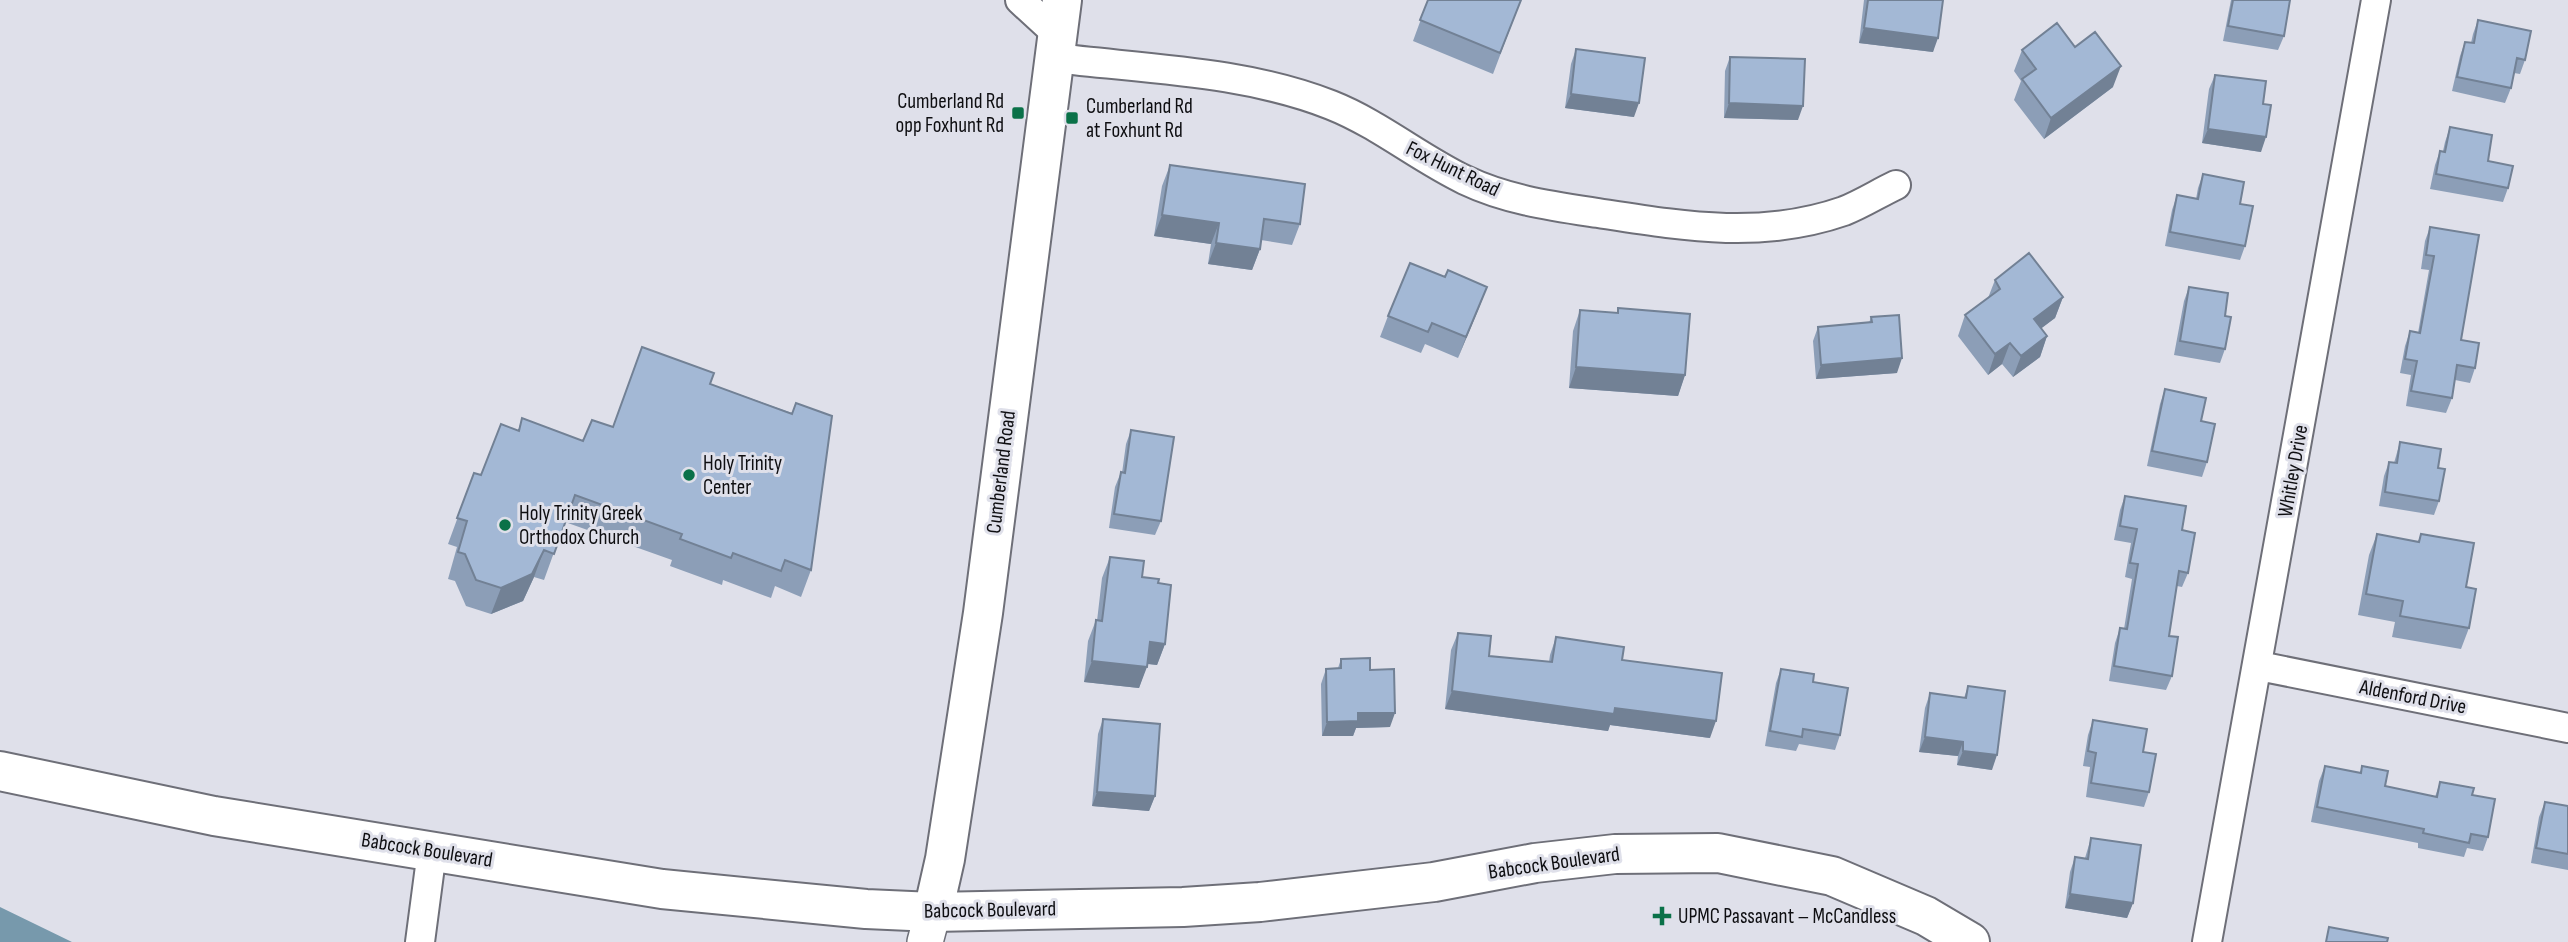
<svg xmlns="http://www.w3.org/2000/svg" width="2568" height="942" font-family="'Sofia Sans Condensed',sans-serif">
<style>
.water{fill:#7799ac}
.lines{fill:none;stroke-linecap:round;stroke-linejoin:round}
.minor-casing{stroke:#6e6f78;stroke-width:32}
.tertiary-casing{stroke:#6e6f78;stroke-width:38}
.secondary-casing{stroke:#6e6f78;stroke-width:42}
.minor{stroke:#fff;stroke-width:28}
.tertiary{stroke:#fff;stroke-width:35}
.secondary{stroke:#fff;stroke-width:38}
.wall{fill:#8c9eb7}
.shaded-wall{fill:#728195}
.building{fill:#a3b8d5;stroke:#728195;stroke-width:2}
.poi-dot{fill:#0a7148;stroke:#dfe0ea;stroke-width:2.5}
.labels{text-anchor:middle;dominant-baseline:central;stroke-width:6;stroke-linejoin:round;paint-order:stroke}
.poi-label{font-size:21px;fill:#0e0e11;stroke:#dfe0ea;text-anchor:start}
.street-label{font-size:21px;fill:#0e0e11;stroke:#dfe0ea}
</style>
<rect width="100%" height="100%" fill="#dfe0ea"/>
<path class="water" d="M0 906V907L72 942H0Z"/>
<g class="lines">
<g class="minor-casing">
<path id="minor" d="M1020 0 1057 34
M1055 58C1146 69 1245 71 1331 105 1379 124 1419 158 1465 180 1507 200 1552 206 1598 213 1682 226 1761 240 1844 211 1862 204 1879 193 1896 185
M2259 666 2568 728
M420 942 432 851
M2207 942 2376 0"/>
</g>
<g class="tertiary-casing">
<path id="tertiary" d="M925 942 933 912"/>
</g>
<g class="secondary-casing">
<path id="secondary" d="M0 771 214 816 662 889 866 909 933 912 1183 907 1260 902 1434 882 1535 863 1615 854 1718 853 1832 876 1926 916 1970 942
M933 912 945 859 983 613 1062 0"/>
</g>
<use href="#minor" class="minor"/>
<use href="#tertiary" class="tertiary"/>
<use href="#secondary" class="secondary"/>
</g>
<path class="wall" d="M1428 0H1521L1493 74 1413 41Z
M1864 0H1943L1933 52 1859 43Z
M2231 0H2290L2284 36 2278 50 2223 41Z
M2478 20 2525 60 2520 74 2514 73 2511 88 2505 103 2452 91 2460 56 2465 42 2471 43 2473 34Z
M2075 47 2113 87 2044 139 2014 100 2021 81 2014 71 2022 50Z
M1576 49 1634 117 1565 108 1571 64Z
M1730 57 1798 120 1724 118 1725 71Z
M2215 75 2263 104 2261 152 2202 143 2209 89Z
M2450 127 2488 161 2508 188 2503 202 2430 189 2435 165 2440 151H2443L2445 142Z
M1170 165 1300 224 1292 245 1261 240 1260 249 1252 270 1208 264 1211 244 1154 236 1162 186Z
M2203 174 2240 204 2245 246 2240 260 2165 246 2172 210 2177 195 2196 199 2198 188Z
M2430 227 2461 340 2475 368 2470 383 2455 380 2452 398 2446 413 2406 406 2411 375 2400 373 2405 346 2410 331 2418 333 2429 270 2421 269 2425 241Z
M1445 277 1487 287 1458 358 1425 344 1421 353 1380 337 1388 316Z
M1995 280 2063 297 2055 318 2041 328 2047 336 2040 357 2013 377 2002 364 1988 375 1958 336 1965 315 1988 298Z
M2189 287 2225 316V349L2220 363 2174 355 2184 301Z
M1618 308 1685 375 1678 396 1569 388 1573 331 1580 310 1617 313Z
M1871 317 1897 373 1816 379 1813 341 1818 327 1869 323Z
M710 384 792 413 796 403 811 570 801 597 775 586 771 598 723 580 722 585 670 566 672 560 565 522 544 580 534 577 523 601 491 614 466 606 455 581 448 579 457 547 448 544 474 473 481 475 518 431 522 418 583 441Z
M2165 389 2207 462 2202 477 2147 466 2160 404Z
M1131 430 1161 521 1155 535 1109 528 1115 487 1121 472 1122 473 1126 444Z
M2400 442 2438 468 2439 501 2434 515 2379 506 2384 476 2389 462 2394 463Z
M2125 496 2182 530 2188 573 2182 587 2177 586 2169 636 2172 676 2166 690 2109 681 2115 643 2120 628 2124 629 2132 579 2125 577 2131 543 2114 540 2120 510Z
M2377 534 2418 542 2421 534 2466 587 2469 628 2461 649 2392 637 2395 622 2358 615 2369 555Z
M1110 557 1142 577 1158 583 1165 644 1157 665 1147 664 1139 688 1084 682 1088 641 1096 620 1097 621 1102 578Z
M1458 633 1489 656 1549 662 1550 655 1556 637 1622 660 1710 738 1610 725 1608 731 1445 709 1451 650Z
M1341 659 1370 670 1390 727 1356 728 1353 736H1322L1321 684 1326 669 1338 668Z
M1781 669 1813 682 1840 735 1835 750 1799 744 1796 751 1765 746 1776 683Z
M1968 686 1992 770 1957 765 1958 756 1919 752 1925 708 1930 693 1964 698Z
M1103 719 1155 796 1149 811 1092 806 1098 734Z
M2093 720 2143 752 2149 792 2144 807 2086 797 2090 767 2083 766 2088 735Z
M2325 766 2360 773 2362 766 2385 786 2435 797 2440 782 2472 795 2488 837 2483 851 2467 848 2464 857 2418 848V843L2311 822 2319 781Z
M2545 802 2568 806V870L2531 863 2539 817Z
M2091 838 2133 903 2127 918 2065 908 2070 872 2075 857 2085 858Z"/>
<path class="shaded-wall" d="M1864 28 1938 38 1933 52 1859 43Z
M2121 66 2113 87 2044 139 2051 118Z
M1571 94 1639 103 1634 117 1565 108Z
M1729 103 1803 106 1798 120 1724 118Z
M2208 129 2266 137 2261 152 2202 143Z
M1162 215 1219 223 1211 244 1154 236Z
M1216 243 1260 249 1252 270 1208 264Z
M1487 287 1479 308 1458 358 1466 337Z
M2063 297 2055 318 2026 340 2034 319Z
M2047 336 2040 357 2013 377 2021 356Z
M2010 343 2002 364 1988 375 1995 354Z
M1902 358 1897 373 1816 379 1821 365Z
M1576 367 1685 375 1678 396 1569 388Z
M544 550 534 577 523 601 491 614 501 588Z
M1150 642 1165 644 1157 665 1142 663Z
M1092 661 1147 667 1139 688 1084 682Z
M1452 691 1615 708 1716 721 1710 738 1610 725 1608 731 1445 709Z
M1358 713H1395L1390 727 1356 728 1353 736H1322L1327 722Z
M1925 737 1963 742 1958 756 1919 752Z
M1963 751 1997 755 1992 770 1957 765Z
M1097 792 1155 796 1149 811 1092 806Z
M2070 894 2133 903 2127 918 2065 908Z"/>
<path class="building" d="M1428 0H1521L1500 53 1420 20Z
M1868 0H1943L1938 38 1864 28Z
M2233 0H2290L2284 36 2228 26Z
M2478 20 2531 31 2525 60 2517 58 2511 88 2457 77 2465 42 2474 43Z
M2057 23 2075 47 2095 32 2121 66 2051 118 2022 79 2036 69 2022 50Z
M1576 49 1645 58 1639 103 1571 94Z
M1730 57 1805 59 1803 106 1729 103Z
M2215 75 2266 81 2263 104 2271 105 2266 137 2208 129Z
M2450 127 2492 135 2488 161 2513 166 2508 188 2436 174 2440 151 2445 152Z
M1170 165 1305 184 1300 224 1264 219 1260 249 1216 243 1219 223 1162 215Z
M2203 174 2244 182 2240 204 2253 206 2245 246 2170 232 2177 195 2198 199Z
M2430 227 2479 235 2461 340 2479 343 2475 368 2457 365 2452 398 2411 391 2417 361 2405 359 2410 331 2420 333 2434 256 2426 255Z
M2029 253 2063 297 2034 319 2047 336 2021 356 2010 343 1995 354 1965 315 2000 289 1995 280Z
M1410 263 1445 277 1448 270 1487 287 1466 337 1432 323 1428 332 1388 316Z
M2189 287 2228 293 2225 316 2231 317 2225 349 2180 341Z
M1618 308 1690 314 1685 375 1576 367 1580 310 1618 313Z
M1899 315 1902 358 1821 365 1818 327 1872 322 1871 317Z
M642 347 714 373 710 384 792 414 796 403 832 416 811 570 785 560 781 571 733 553 731 558 680 539 682 534 575 495 554 554 544 550 532 574 501 588 476 580 465 554 458 552 467 521 457 518 474 473 481 475 501 424 519 431 522 418 583 441 592 420 613 427Z
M2165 389 2206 398 2201 421 2215 424 2207 462 2152 451Z
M1131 430 1174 437 1161 521 1114 514 1121 472 1125 473Z
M2400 442 2441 449 2438 468 2445 469 2439 501 2385 492 2389 462 2397 463Z
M2125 496 2186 506 2182 530 2195 533 2188 573 2179 571 2169 636 2178 637 2172 676 2114 666 2120 628 2127 629 2138 564 2130 563 2137 529 2120 526Z
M2377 534 2419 542 2421 534 2474 543 2466 587 2476 589 2469 628 2400 616 2403 601 2366 594Z
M1110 557 1144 561 1142 577 1159 579 1158 583 1171 585 1165 644 1150 642 1147 667 1092 661 1096 620 1102 621Z
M1458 633 1491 636 1489 656 1552 662 1556 637 1624 647 1622 660 1722 673 1716 721 1615 708 1614 714 1452 691Z
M1370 658V670L1394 669 1395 713H1358V721L1327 722 1326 669 1341 668V659Z
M1781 669 1814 674 1813 682 1848 688 1840 735 1803 729 1802 737 1770 731Z
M1968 686 2005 691 1997 755 1963 751V742L1925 737 1930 693 1966 698Z
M1103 719 1160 724 1155 796 1097 792Z
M2093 720 2147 729 2143 752 2156 754 2149 792 2091 783 2096 753 2088 751Z
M2325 766 2361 773 2362 766 2388 771 2385 786 2437 797 2440 782 2474 788 2472 795 2495 799 2488 837 2471 834 2469 843 2423 833 2424 829 2317 807Z
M2545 802 2568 806V854L2536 848Z
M2091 838 2141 845 2133 903 2070 894 2075 857 2088 859Z
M2329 927 2388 938 2387 942H2326Z"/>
<g class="poi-dot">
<rect x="1011" y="106" width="14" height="14" rx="3.5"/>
<rect x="1065" y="111" width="14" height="14" rx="3.5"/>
<circle cx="689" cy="475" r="7"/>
<circle cx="505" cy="525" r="7"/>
<path d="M1658.5 905.5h7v7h7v7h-7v7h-7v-7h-7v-7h7z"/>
</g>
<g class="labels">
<g class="poi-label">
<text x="1004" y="101" text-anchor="end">Cumberland Rd<tspan x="1004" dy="24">opp Foxhunt Rd</tspan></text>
<text x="1086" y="106">Cumberland Rd<tspan x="1086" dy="24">at Foxhunt Rd</tspan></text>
<text x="703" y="463">Holy Trinity<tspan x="703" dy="24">Center</tspan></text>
<text x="519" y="513">Holy Trinity Greek<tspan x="519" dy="24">Orthodox Church</tspan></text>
<text x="1678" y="916">UPMC Passavant – McCandless</text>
</g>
<g class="street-label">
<text transform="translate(1453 169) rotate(26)">Fox Hunt Road</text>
<text transform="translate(2293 471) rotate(-80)">Whitley Drive</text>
<text transform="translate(1001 472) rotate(-83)">Cumberland Road</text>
<text transform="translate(2413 697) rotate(11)">Aldenford Drive</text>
<text transform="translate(427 850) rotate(9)">Babcock Boulevard</text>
<text transform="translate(1554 863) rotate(-8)">Babcock Boulevard</text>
<text transform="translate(990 910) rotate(-1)">Babcock Boulevard</text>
</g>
</g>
</svg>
